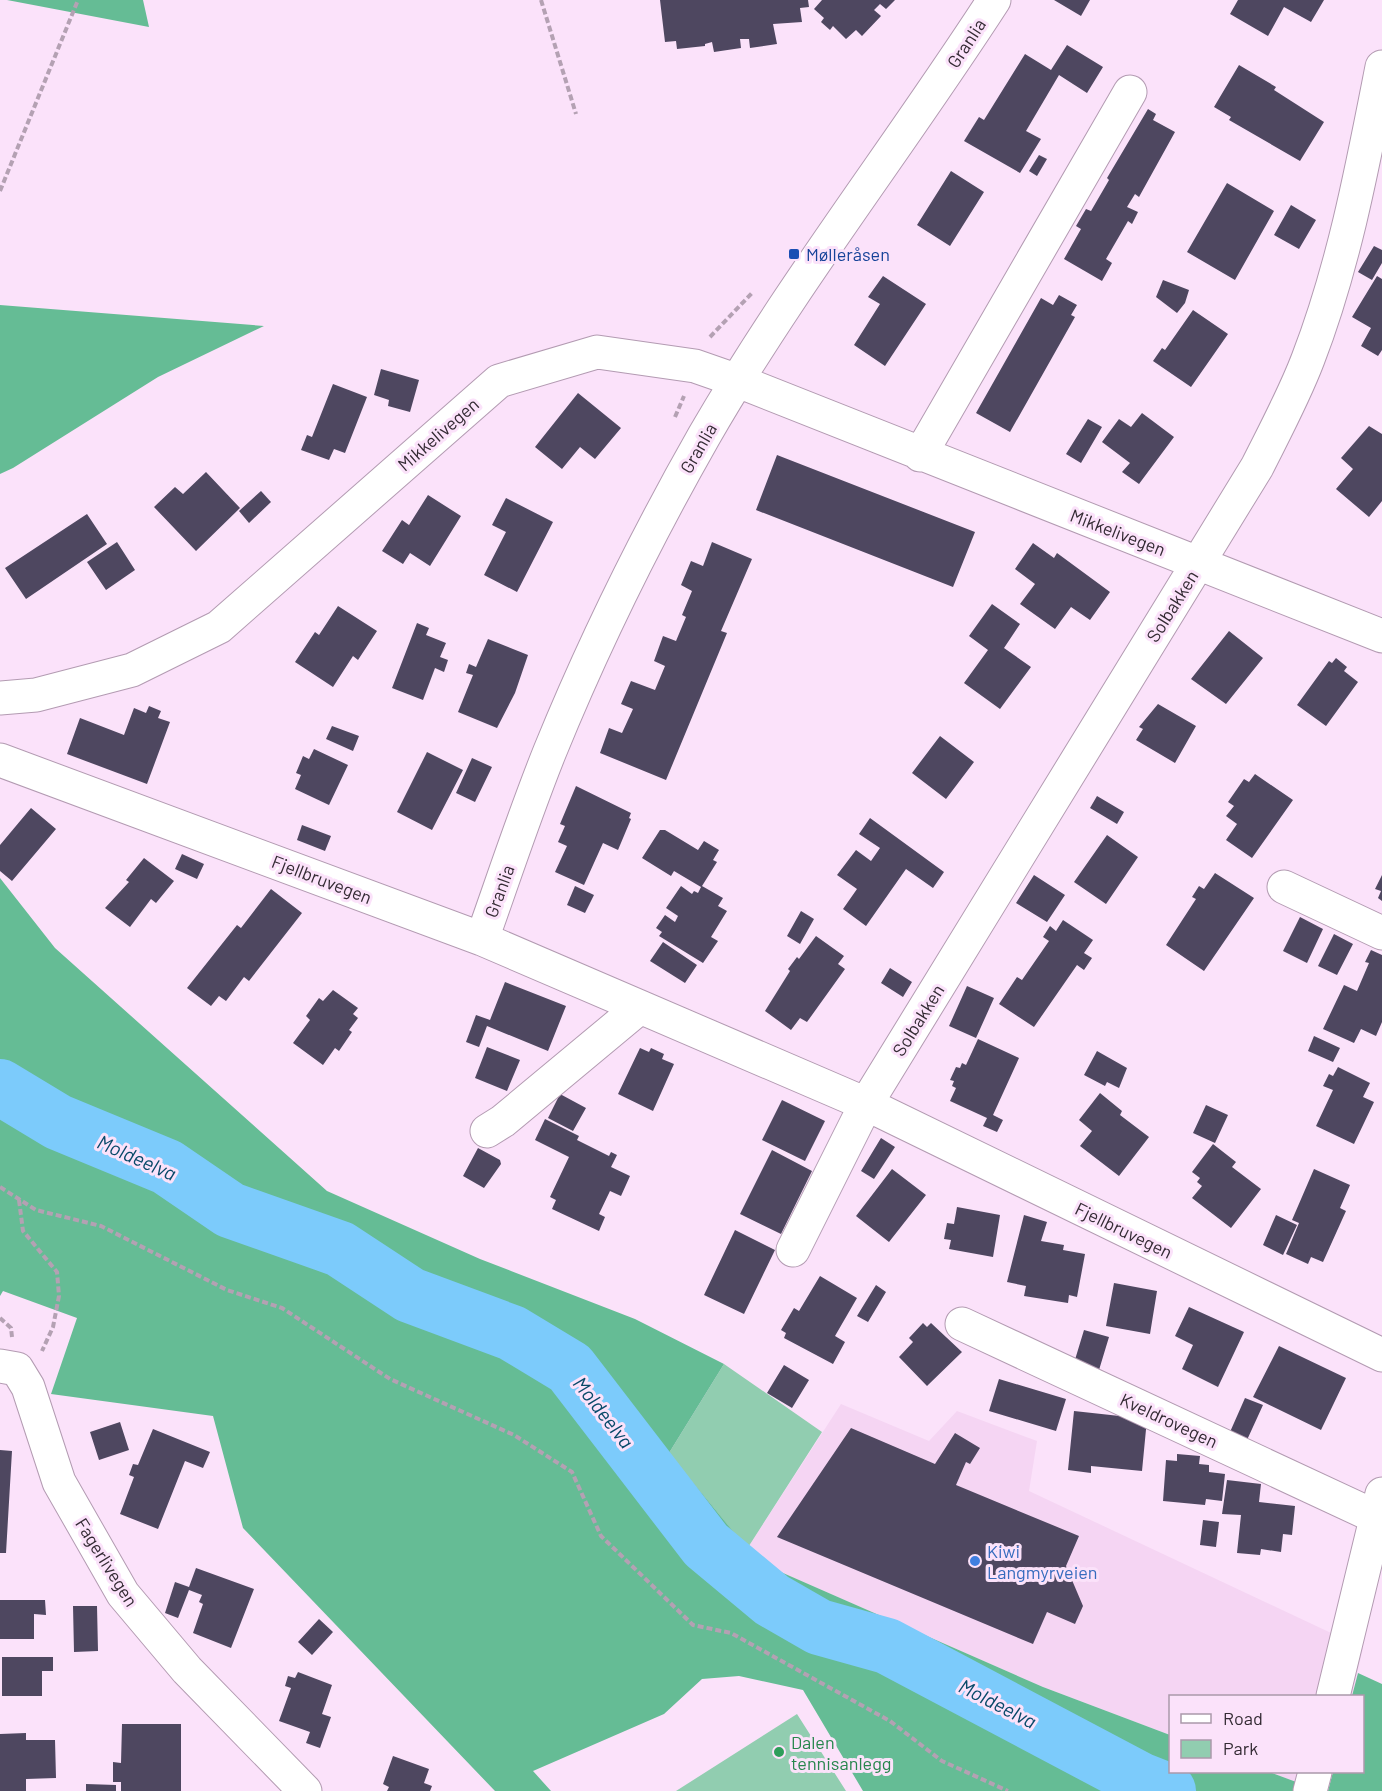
<svg xmlns="http://www.w3.org/2000/svg" width="1382" height="1791" font-family="Barlow,sans-serif">
<style>
.built{fill:#f5d5f3}
.green{fill:#91cdb0}
.forest{fill:#65bc95}
.lines{fill:none;stroke-linecap:round;stroke-linejoin:round}
.river{stroke:#7ccbfb;stroke-width:56}
.building{fill:#4e4760}
.minor-casing{stroke:#b39bb2;stroke-width:35}
.major-casing{stroke:#b39bb2;stroke-width:35}
.path{stroke:#b4a1b3;stroke-width:4;stroke-dasharray:6 3;stroke-linecap:butt}
.minor{stroke:#fff;stroke-width:33}
.major{stroke:#fff;stroke-width:33}
.transit-dot{fill:#1a4fb4;stroke:#fbe2fa;stroke-width:2}
.shop-dot{fill:#3f7fe0;stroke:#fbe2fa;stroke-width:2}
.leisure-dot{fill:#2e9e5b;stroke:#fbe2fa;stroke-width:2}
.labels{text-anchor:middle;dominant-baseline:central;stroke-width:6;stroke-linejoin:round;paint-order:stroke}
.street-label{font-size:18px;fill:#342b34;stroke:#fbe2fa}
.transit-label{font-size:18px;fill:#164399;stroke:#fbe2fa;text-anchor:start}
.shop-label{font-size:18px;fill:#366cbe;stroke:#fbe2fa;text-anchor:start}
.leisure-label{font-size:18px;fill:#27864d;stroke:#fbe2fa;text-anchor:start}
.water-label{font-size:20px;font-style:italic;fill:#084969;stroke:#fbe2fa}
</style>
<rect width="100%" height="100%" fill="#fbe2fa"/>
<path class="built" d="M841 1404 929 1441 957 1411 1037 1441 1029 1491 1363 1648 1352 1696H1170V1735L1043 1687 758 1562 747 1549Z
M1269 1772H1333L1328 1791H1321Z"/>
<path class="green" d="M724 1364 822 1432 747 1549 669 1453Z
M797 1714 846 1791H676Z"/>
<path class="forest" d="M7 0H143L149 27Z
M0 305 264 326 158 377 13 468 0 474Z
M0 878 55 948 327 1191 480 1259 635 1319 724 1364 669 1453 758 1562 1043 1687 1170 1735V1772H1269L1321 1791H863L803 1690 739 1676 702 1679 664 1714 533 1771 551 1791H495L243 1528 213 1416 51 1394 77 1318 3 1291 0 1296Z
M1358 1673 1382 1684V1791H1328L1333 1772H1362V1696H1352Z"/>
<g class="lines">
<path class="river" d="M0 1087 58 1122 167 1167 230 1210 340 1249 410 1295 512 1333 570 1368 706 1545 772 1600 819 1627 887 1646 1140 1780 1168 1791"/>
</g>
<path class="building" d="M660 0H808L809 7 800 8 802 22 773 24 777 44 750 48 749 39H740L741 48 714 52 712 42 705 44V46L677 49 676 41 665 42Z
M822 0H895L886 9 880 4 874 10 881 16 862 36 856 30 846 39 833 26 830 30 821 22 824 18 814 9Z
M1054 0H1090L1081 16Z
M1238 0H1324L1311 22 1284 7 1268 36 1230 14Z
M1067 45 1103 67 1087 93 1059 75 1026 131 1041 139 1020 173 964 141 979 117 984 120 1025 54 1051 70Z
M1239 65 1276 87 1274 90 1324 122 1300 161 1229 120 1231 117 1214 107Z
M1148 109 1156 114 1153 120 1175 132 1139 197 1135 194 1127 207 1138 212 1132 224 1128 221 1106 259 1112 263 1102 281 1064 259 1081 229 1076 226 1086 209 1091 211 1109 180 1107 178Z
M1039 155 1047 159 1037 176 1029 171Z
M951 171 984 192 950 246 917 225Z
M1227 183 1274 211 1235 280 1187 252Z
M1291 205 1316 220 1299 249 1274 235Z
M1374 246 1382 250V263L1372 280 1358 272Z
M883 276 926 304 885 366 854 345 880 304 868 297Z
M1377 276 1382 279V350L1378 356 1361 346 1371 328 1352 317Z
M1163 280 1189 290 1185 303 1177 313 1156 297Z
M1059 295 1077 305 1071 315 1075 317 1010 432 976 413 1041 298 1053 305Z
M1193 310 1228 334 1191 387 1153 361 1162 348 1165 350Z
M381 369 419 380 410 412 388 406 389 400 374 395Z
M333 384 367 397 345 453 334 449 329 460 301 450 307 435 312 437Z
M578 393 621 428 595 459 580 447 562 469 535 447Z
M1142 413 1174 437 1139 484 1122 472 1130 463 1102 442 1119 419 1131 427Z
M1088 419 1102 427 1081 463 1066 454Z
M1369 426 1382 434V501L1369 517 1336 489 1353 469 1341 458Z
M777 455 975 532 953 587 756 510Z
M206 472 240 508 196 551 154 507 175 487 183 494Z
M261 491 271 502 249 523 239 511Z
M428 495 461 516 430 566 410 553 403 564 382 551 402 520 409 525Z
M506 498 553 522 517 592 484 575 506 532 492 525Z
M87 514 107 544 26 599 5 568Z
M117 542 135 570 106 590 87 562Z
M712 542 752 559 721 631 727 633 666 780 600 753 609 728 622 733 633 709 621 704 631 681 655 690 665 666 654 661 663 636 676 641 686 617 682 615 692 591 681 585 691 561 703 566Z
M1033 543 1054 558 1057 553 1110 592 1090 620 1071 607 1055 629 1020 604 1035 584 1015 569Z
M992 604 1020 624 1004 648 1031 667 1000 709 964 683 988 650 969 636Z
M338 606 377 631 358 660 353 656 333 687 295 662 315 632 319 635Z
M417 623 429 628 426 635 446 643 440 657 448 660 444 672 435 668 423 700 392 688Z
M1229 631 1263 658 1226 704 1191 679Z
M488 639 528 655 515 693 497 728 458 712 473 675 466 673 469 664 476 667Z
M1336 658 1347 667 1344 671 1358 682 1326 726 1297 705 1329 661 1332 663Z
M1158 704 1196 726 1175 763 1136 740 1143 729 1139 727Z
M149 706 161 711 158 718 170 722 147 784 67 754 80 718 124 735 134 708 146 713Z
M332 726 359 736 353 751 326 739Z
M940 736 974 762 946 799 912 773Z
M314 749 348 765 329 805 295 789 301 775 296 773 303 756 309 759Z
M427 752 463 770 432 830 397 812Z
M472 758 492 767 475 802 456 793Z
M1255 774 1293 800 1252 858 1226 840 1237 824 1226 816 1234 806 1228 802 1244 779 1249 782Z
M576 786 631 813 629 818 631 819 618 850 603 843 584 885 555 872 567 846 558 842 565 826 560 824Z
M1097 796 1124 812 1117 824 1090 808Z
M31 808 56 829 12 881 0 871V845Z
M870 818 944 872 933 888 906 869 866 926 843 909 857 889 837 875 856 850 871 861 880 848 859 834Z
M302 825 331 836 325 851 297 840Z
M660 830H665L698 850 704 841 719 850 713 860 717 862 702 886 723 898 718 906 727 911 711 937 718 941 703 963 659 936 662 932 656 928 665 915 675 922 678 916 666 908 681 886 692 894 694 891 698 893 701 887 674 871 671 876 642 858Z
M1107 835 1138 857 1106 904 1074 882Z
M182 854 204 864 197 879 175 869Z
M144 858 174 881 156 903 151 899 130 927 105 908 129 882 126 880Z
M1215 873 1254 898 1204 971 1166 945 1196 899 1192 897 1199 886 1204 889Z
M1034 875 1065 895 1047 922 1016 903Z
M1382 875V901L1378 898 1381 891 1375 889Z
M575 886 594 895 585 913 567 905Z
M271 889 302 913 249 981 244 977 226 1001 219 996 211 1006 187 988 237 925 241 928Z
M801 911 814 919 800 944 787 936Z
M1300 917 1323 929 1307 963 1283 951Z
M1063 920 1093 940 1084 953 1092 958 1084 970 1077 965 1034 1027 999 1004 1017 977 1022 980 1049 941 1043 937 1050 926 1056 931Z
M1334 934 1353 944 1337 975 1318 966Z
M816 936 844 956 838 964 845 969 807 1022 800 1018 791 1030 765 1011 790 971 788 969 797 957 799 959Z
M663 942 697 965 685 983 650 961Z
M1371 950 1382 955V1022L1376 1036 1361 1029 1354 1043 1323 1029 1344 985 1357 991 1369 963 1365 962Z
M890 968 912 982 903 997 881 983Z
M505 982 566 1006 548 1051 487 1026 479 1047 466 1042 476 1015 490 1020Z
M967 986 994 998 976 1038 949 1026Z
M333 990 358 1008 353 1014 358 1018 349 1030 352 1032 339 1051 335 1048 323 1065 293 1043 310 1020 306 1016 319 998 323 1001Z
M1314 1036 1340 1048 1333 1062 1308 1051Z
M978 1039 1019 1058 993 1115 1003 1120 997 1132 983 1126 987 1118 950 1101 956 1088 952 1086 954 1081 950 1080 956 1067 960 1068 962 1063 966 1065Z
M487 1047 520 1060 507 1091 475 1078Z
M640 1048 649 1052 651 1048 664 1054 662 1059 674 1064 653 1111 618 1094Z
M1097 1051 1127 1068 1119 1088 1107 1082 1105 1086 1084 1075Z
M1338 1067 1370 1083 1363 1097 1374 1102 1354 1144 1316 1126 1333 1090 1323 1086 1329 1074 1333 1076Z
M1100 1093 1122 1111 1120 1115 1149 1137 1119 1176 1080 1146 1092 1131 1079 1120Z
M560 1094 586 1108 573 1131 548 1118Z
M782 1100 825 1121 805 1161 762 1140Z
M1206 1105 1228 1115 1215 1143 1193 1133Z
M545 1119 579 1136 577 1140 609 1156 611 1152 617 1155 611 1167 630 1176 621 1196 610 1191 599 1214 605 1217 599 1231 552 1209 556 1200 550 1197 569 1157 535 1140Z
M881 1138 895 1147 874 1179 861 1171Z
M1213 1144 1236 1162 1232 1167 1261 1189 1231 1228 1192 1198 1202 1186 1197 1182 1200 1178 1192 1172Z
M478 1148 500 1160 501 1164 484 1188 463 1176Z
M772 1150 812 1171 781 1234 740 1214Z
M892 1169 926 1195 889 1242 856 1216Z
M1314 1169 1350 1185 1340 1208 1346 1211 1323 1262 1311 1257 1308 1264 1286 1254 1299 1223 1292 1220Z
M957 1207 1000 1215 993 1257 949 1249 951 1240 944 1239 947 1223 954 1224Z
M1024 1215 1047 1222 1041 1241 1064 1245 1063 1250 1085 1254 1077 1297 1069 1295 1068 1303 1024 1296 1026 1286 1007 1282Z
M1276 1215 1297 1225 1283 1255 1263 1245Z
M735 1230 775 1250 744 1314 704 1295Z
M820 1276 857 1298 835 1336 845 1342 833 1364 784 1338 786 1333 781 1330 794 1308 799 1311Z
M1114 1283 1157 1291 1150 1334 1106 1326Z
M876 1285 886 1292 868 1322 857 1316Z
M1189 1307 1244 1332 1218 1387 1182 1369 1193 1345 1175 1336Z
M923 1323 927 1327 931 1323 962 1352 927 1386 899 1357 913 1342 909 1338Z
M1084 1330 1109 1337 1099 1370 1074 1363Z
M1279 1346 1346 1378 1321 1430 1253 1397Z
M784 1365 809 1380 792 1408 767 1393Z
M999 1379 1066 1399 1056 1431 989 1411Z
M1245 1398 1263 1405 1247 1440 1230 1432Z
M1074 1411 1147 1419 1142 1471 1091 1466V1473L1068 1470Z
M120 1422 129 1450 99 1460 90 1432Z
M851 1428 935 1464 955 1433 980 1448 970 1464 966 1462 956 1485 1079 1536 1066 1566 1083 1606 1075 1624 1047 1612 1033 1644 777 1537Z
M153 1429 210 1452 203 1468 185 1461 158 1529 120 1514 134 1477 129 1475 133 1464 138 1465Z
M0 1450 12 1451 6 1553H0Z
M1177 1454 1200 1456 1199 1464 1209 1465V1472L1225 1474 1222 1501 1206 1499 1205 1505 1163 1501 1166 1460 1177 1461Z
M1227 1480 1261 1484 1259 1502 1295 1506 1292 1535 1283 1534 1281 1552 1261 1549 1260 1555 1237 1553 1241 1515 1222 1514Z
M1203 1520 1219 1522 1216 1547 1200 1545Z
M196 1568 254 1589 231 1648 193 1633 203 1604 199 1602 202 1595 189 1590 178 1618 165 1613 175 1582 189 1587Z
M0 1600H45L46 1615 34 1614V1639H0Z
M73 1606H97L98 1651 74 1652Z
M319 1619 333 1632 312 1655 298 1642Z
M2 1657H53V1671H42V1696H2Z
M298 1672 332 1685 322 1714 331 1717 320 1748 306 1743 310 1732 279 1721 291 1688 285 1686 288 1676 295 1678Z
M122 1724H181V1791H121V1782H113V1762L121 1763Z
M26 1733V1740H55L56 1778 26 1779V1791H0V1734Z
M393 1756 429 1769 424 1783 432 1786 430 1791H387L389 1787 383 1784Z
M86 1784 116 1785V1791H86Z"/>
<g class="lines">
<g class="minor-casing">
<path id="minor" d="M920 455 1130 92
M0 698 36 695 132 670 219 627 499 381 597 352 695 366 738 381 1382 636
M0 760 482 939 866 1104 1382 1355
M1284 887 1382 933
M482 939C504 877 525 813 550 751 594 643 646 538 704 436 791 285 899 147 994 0
M487 1131 503 1121 640 1007
M793 1250 866 1104 1257 467C1275 431 1294 396 1308 359 1344 266 1363 164 1382 67
M962 1324 1376 1517
M0 1366 17 1369 28 1387 59 1482 123 1594 187 1670 305 1791"/>
</g>
<g class="major-casing">
<path id="major" d="M1333 1696 1382 1494
M1310 1791 1315 1772"/>
</g>
<path class="path" d="M541 0 576 114
M0 191 78 0
M710 337 752 293
M675 417 684 396
M0 1187 36 1210 101 1226 227 1290 282 1308 390 1379 514 1435 572 1472 601 1536 693 1625 731 1633 890 1721 942 1761 1008 1791
M19 1200 23 1231 57 1272 59 1296 53 1327 42 1351
M0 1318 11 1328 12 1337"/>
<use href="#minor" class="minor"/>
<use href="#major" class="major"/>
</g>
<rect class="transit-dot" x="788" y="248" width="12" height="12" rx="3"/>
<circle class="shop-dot" cx="975" cy="1561" r="6"/>
<circle class="leisure-dot" cx="779" cy="1752" r="6"/>
<g class="labels">
<g class="street-label">
<text transform="translate(966 43) rotate(-57)">Granlia</text>
<text transform="translate(438 434) rotate(-41)">Mikkelivegen</text>
<text transform="translate(698 448) rotate(-60)">Granlia</text>
<text transform="translate(1118 532) rotate(21)">Mikkelivegen</text>
<text transform="translate(1172 606) rotate(-58)">Solbakken</text>
<text transform="translate(322 879) rotate(21)">Fjellbruvegen</text>
<text transform="translate(499 891) rotate(-70)">Granlia</text>
<text transform="translate(918 1020) rotate(-58)">Solbakken</text>
<text transform="translate(1124 1230) rotate(26)">Fjellbruvegen</text>
<text transform="translate(1169 1420) rotate(25)">Kveldrovegen</text>
<text transform="translate(107 1562) rotate(58)">Fagerlivegen</text>
</g>
<g class="transit-label">
<text x="806" y="254">Mølleråsen</text>
</g>
<g class="shop-label">
<text x="987" y="1551">Kiwi<tspan x="987" dy="21">Langmyrveien</tspan></text>
</g>
<g class="leisure-label">
<text x="791" y="1742">Dalen<tspan x="791" dy="21">tennisanlegg</tspan></text>
</g>
<g class="water-label">
<text transform="translate(137 1157) rotate(24)">Moldeelva</text>
<text transform="translate(604 1412) rotate(52)">Moldeelva</text>
<text transform="translate(998 1703) rotate(27)">Moldeelva</text>
</g>
</g>
<rect x="1169" y="1695" width="195" height="78" fill="#fbe2fa" stroke="#ab99ab" stroke-width="1.5"/>
<rect x="1181" y="1714" width="30" height="9" fill="#ffffff" stroke="#ab99ab" stroke-width="1.5"/>
<text x="1223" y="1725" font-size="18" fill="#342b34">Road</text>
<rect x="1181" y="1740" width="30" height="18" fill="#91cdb0" stroke="#ab99ab" stroke-width="1.5"/>
<text x="1223" y="1755" font-size="18" fill="#342b34">Park</text>
</svg>
